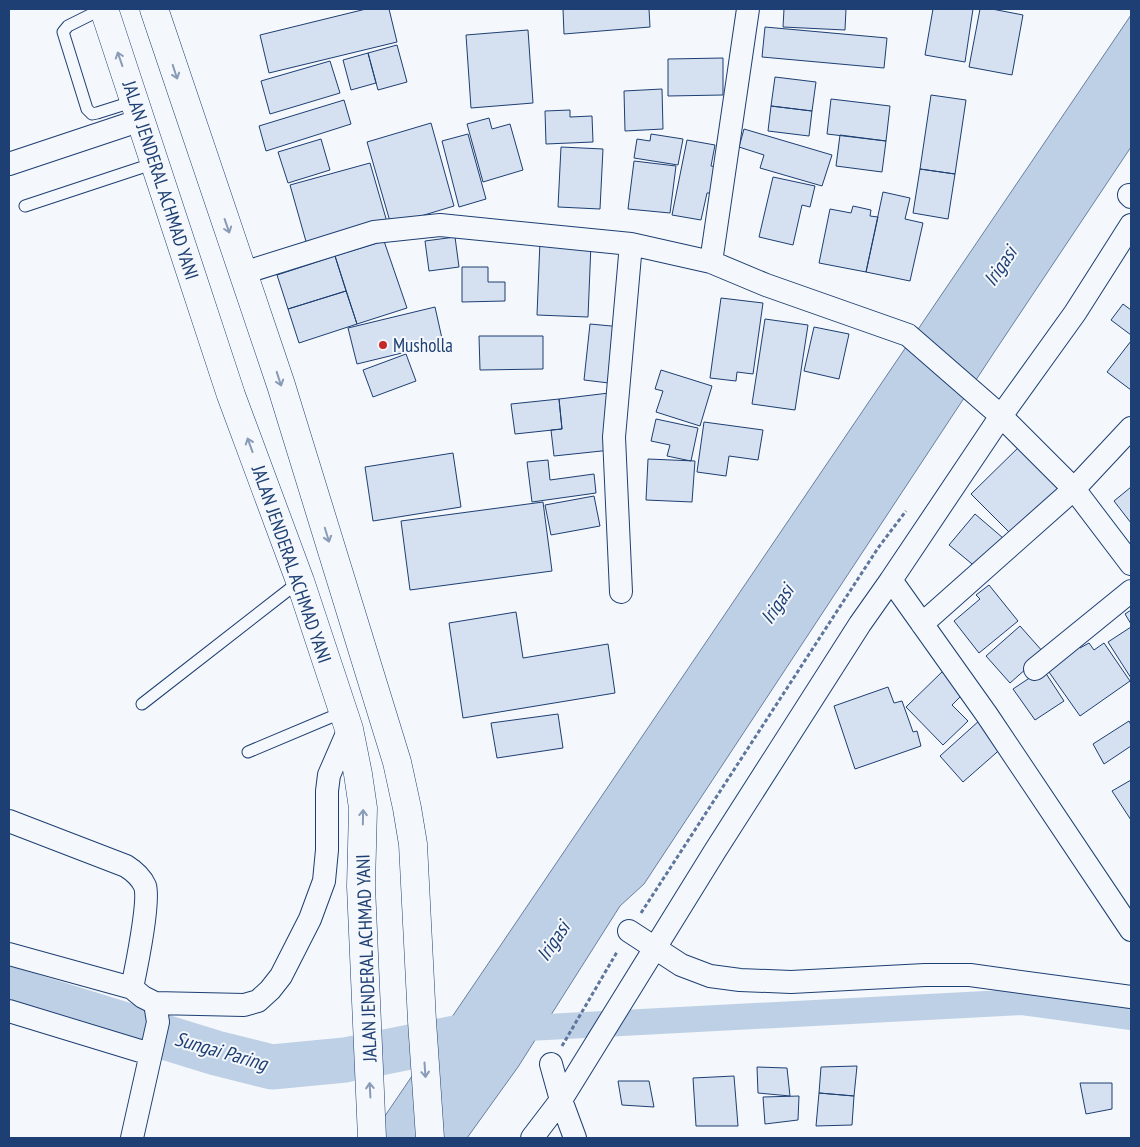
<svg xmlns="http://www.w3.org/2000/svg" width="1140" height="1147" font-family="'PT Sans Narrow',sans-serif">
<style>
.water{fill:#bed0e5;stroke:#687fa3}
.lines{fill:none;stroke-linecap:round;stroke-linejoin:round}
.canal{stroke:#bed0e5;stroke-width:26}
.river{stroke:#bed0e5;stroke-width:45}
.building{fill:#d5e0f0;stroke:#1d3f73}
.service-casing{stroke:#1d3f73;stroke-width:13}
.minor-casing{stroke:#1d3f73;stroke-width:24}
.trunk-casing{stroke:#1d3f73;stroke-width:29}
.path{stroke:#5e769c;stroke-width:3;stroke-dasharray:4 2.5;stroke-linecap:butt}
.service{stroke:#f4f7fb;stroke-width:11}
.minor{stroke:#f4f7fb;stroke-width:22}
.trunk{stroke:#f4f7fb;stroke-width:28}
.oneway{stroke:#889bb7}
.poi-dot{fill:#c62828;stroke:#f4f7fb;stroke-width:2}
.labels{text-anchor:middle;dominant-baseline:central;stroke-width:4;stroke-linejoin:round;paint-order:stroke}
.street-label{font-size:19px;fill:#1d3f73;stroke:#f4f7fb}
.poi-label{font-size:19px;fill:#1d3f73;stroke:#f4f7fb;text-anchor:start}
.water-label{font-size:20px;font-style:italic;fill:#1d3f73;stroke:#f4f7fb}
</style>
<rect width="100%" height="100%" fill="#f4f7fb"/>
<path class="water" d="M1131 15V147L995 351 644 884 620 906 518 1067 467 1138H370Z"/>
<g class="lines">
<path class="canal" d="M509 1029 1022 1002 1131 1017"/>
<path class="river" d="M9 989 216 1053 272 1067 345 1060 470 1035"/>
</g>
<path class="building" d="M366 9H389L397 42 269 73 260 35Z
M563 9H649L650 27 564 34Z
M784 9H846L845 30 783 27Z
M933 9H973L965 62 925 55Z
M980 9H992L1023 15 1012 75 969 67Z
M765 27 887 38 884 68 762 57Z
M528 30 533 103 471 108 466 35Z
M397 45 407 82 378 90 368 53Z
M368 53 376 83 351 90 343 60Z
M723 58V95L668 96V59Z
M330 61 340 93 270 114 261 81Z
M775 77 816 82 812 111 771 106Z
M662 89 663 129 625 131 624 91Z
M931 95 966 100 955 174 920 169Z
M831 99 890 106 886 141 827 134Z
M344 100 351 124 266 151 259 126Z
M771 106 812 111 809 136 768 131Z
M570 110V117L592 116 593 142 546 144 545 111Z
M489 118 492 129 510 124 523 170 483 182 467 124Z
M431 123 454 206 391 225 367 142Z
M744 129 832 155 822 186 760 168 764 155 739 147Z
M468 134 486 199 459 207 442 141Z
M651 134 683 139 678 165 634 158 637 139 650 141Z
M840 135 886 141 882 172 836 166Z
M321 139 330 170 288 183 278 152Z
M687 140 715 145 711 166 717 167 711 193H707L701 220 672 215Z
M561 147 603 149 600 209 558 207Z
M634 161 676 166 670 213 628 209Z
M370 163 387 222 307 245 290 185Z
M920 169 955 174 948 219 913 213Z
M773 177 815 186 810 207 802 205 793 245 759 237Z
M883 192 910 198 905 219 923 223 910 281 866 272Z
M853 206 871 210 870 216 878 217 866 272 819 263 830 209 851 213Z
M455 237 459 267 429 271 425 241Z
M384 241 407 308 357 324 335 256Z
M540 241 591 244 588 317 537 315Z
M335 256 346 291 288 309 277 275Z
M462 267H488V282H505V301L462 302Z
M346 291 357 324 299 343 288 309Z
M721 298 763 303 753 374 737 372 736 381 710 378Z
M1123 304 1131 310V335L1111 320Z
M435 307 443 343 357 364 348 328Z
M765 319 808 325 795 410 752 404Z
M590 324 622 327 617 384 584 380Z
M814 327 849 334 839 379 804 371Z
M479 336H543V369L480 370Z
M1131 341V390L1107 372Z
M406 354 416 381 373 397 363 370Z
M661 370 712 386 700 426 656 412 663 391 655 389Z
M609 393 611 450 554 456 551 430 562 429 559 399Z
M559 399 562 429 515 434 511 404Z
M656 419 698 428 691 461 667 456 670 445 651 441Z
M704 422 763 430 758 460 729 456 726 476 697 472Z
M1024 442 1066 484 1013 536 971 494Z
M453 453 461 507 373 521 365 467Z
M648 459 695 461 692 502 646 500Z
M548 460 550 480 594 474 596 493 532 502 527 462Z
M1131 487V523L1114 501Z
M594 496 600 526 551 535 545 505Z
M543 502 552 571 410 590 401 521Z
M975 514 1003 538 977 568 949 545Z
M989 585 1018 621 979 653 954 621 980 599 976 595Z
M1131 610V624L1125 614Z
M516 612 523 658 608 644 615 693 463 718 449 623Z
M1020 626 1044 653 1010 683 986 656Z
M1131 627V678L1108 642Z
M1089 643 1094 650 1104 643 1130 681 1080 716 1044 665 1078 645 1080 648Z
M1043 669 1064 701 1035 720 1013 689Z
M944 670 966 691 952 705 968 721 943 745 906 707Z
M888 687 894 703 902 701 913 732 917 731 921 746 855 769 834 706Z
M558 714 563 748 497 758 491 723Z
M980 720 1004 746 963 782 940 756Z
M1129 721 1131 725V746L1104 764 1093 744Z
M1131 780V820L1112 791Z
M857 1066 854 1096 819 1093 821 1067Z
M757 1067 787 1068 790 1096 758 1093Z
M734 1076 738 1126H696L693 1078Z
M618 1081H649L654 1107 622 1105Z
M1080 1083H1112V1109L1086 1114Z
M819 1093 854 1096 852 1125 816 1126Z
M799 1096 798 1120 765 1124 763 1097Z"/>
<g class="lines">
<g class="service-casing">
<path id="service" d="M102 9 68 26 63 32 87 109 92 114 97 113 135 101
M25 206 155 163
M142 704 300 581
M248 752 343 712"/>
</g>
<g class="minor-casing">
<path id="minor" d="M9 164 141 120
M1129 195 1131 197
M711 262 748 9
M243 273 374 232 440 225 631 244 711 262 766 285 908 335 1001 416 1074 489 1131 564
M891 580 987 715 1131 930
M621 592 614 437 631 244
M922 624 1074 489 1131 428
M1035 669 1131 591
M9 821 126 866C134 871 141 877 145 886 150 901 136 969 132 988L143 997 155 1003
M629 931 681 965 710 976 740 980 791 982 925 975H970L1131 997
M9 954 132 988
M9 1011 150 1054
M551 1064 561 1100 575 1138
M132 1138 158 1022 155 1003 244 1005 258 1001 270 990 281 976 310 919 324 881 327 850V791L329 775 349 729
M532 1138 561 1100 715 851 860 624 891 580 1001 416 1075 313 1131 225"/>
</g>
<g class="trunk-casing">
<path id="trunk" d="M104 9 231 395 300 581 349 729 358 774 363 808 361 886 372 1138
M154 9 281 385 397 762 407 808 413 844 422 1021 430 1138"/>
</g>
<path class="path" d="M641 913 878 548 906 511
M562 1046 617 952"/>
<use href="#service" class="service"/>
<use href="#minor" class="minor"/>
<use href="#trunk" class="trunk"/>
</g>
<defs><path id="oneway-shaft" d="M-6 0H5M1.5-3L5.5 0L1.5 3" fill="none" stroke-width="1.6" stroke-linecap="round" stroke-linejoin="round" transform="scale(1.25)"/></defs>
<g class="oneway">
<use href="#oneway-shaft" transform="translate(120 59) rotate(-109)"/>
<use href="#oneway-shaft" transform="translate(175 72) rotate(72)"/>
<use href="#oneway-shaft" transform="translate(227 226) rotate(71)"/>
<use href="#oneway-shaft" transform="translate(279 379) rotate(72)"/>
<use href="#oneway-shaft" transform="translate(250 445) rotate(-110)"/>
<use href="#oneway-shaft" transform="translate(327 535) rotate(73)"/>
<use href="#oneway-shaft" transform="translate(363 817) rotate(-89)"/>
<use href="#oneway-shaft" transform="translate(425 1070) rotate(86)"/>
<use href="#oneway-shaft" transform="translate(370 1090) rotate(-93)"/>
</g>
<circle class="poi-dot" cx="383" cy="345" r="5"/>
<g class="labels">
<g class="street-label">
<text transform="translate(161 180) rotate(72)">JALAN JENDERAL ACHMAD YANI</text>
<text transform="translate(292 564) rotate(71)">JALAN JENDERAL ACHMAD YANI</text>
<text transform="translate(366 958) rotate(-92)">JALAN JENDERAL ACHMAD YANI</text>
</g>
<g class="poi-label">
<text x="393" y="345">Musholla</text>
</g>
<g class="water-label">
<text transform="translate(1000 266) rotate(-56)">Irigasi</text>
<text transform="translate(777 604) rotate(-56)">Irigasi</text>
<text transform="translate(553 941) rotate(-56)">Irigasi</text>
<text transform="translate(221 1051) rotate(16)">Sungai Paring</text>
</g>
</g>
<rect width="1140" height="1147" fill="none" stroke="#1d3f73" stroke-width="20"/>
</svg>
